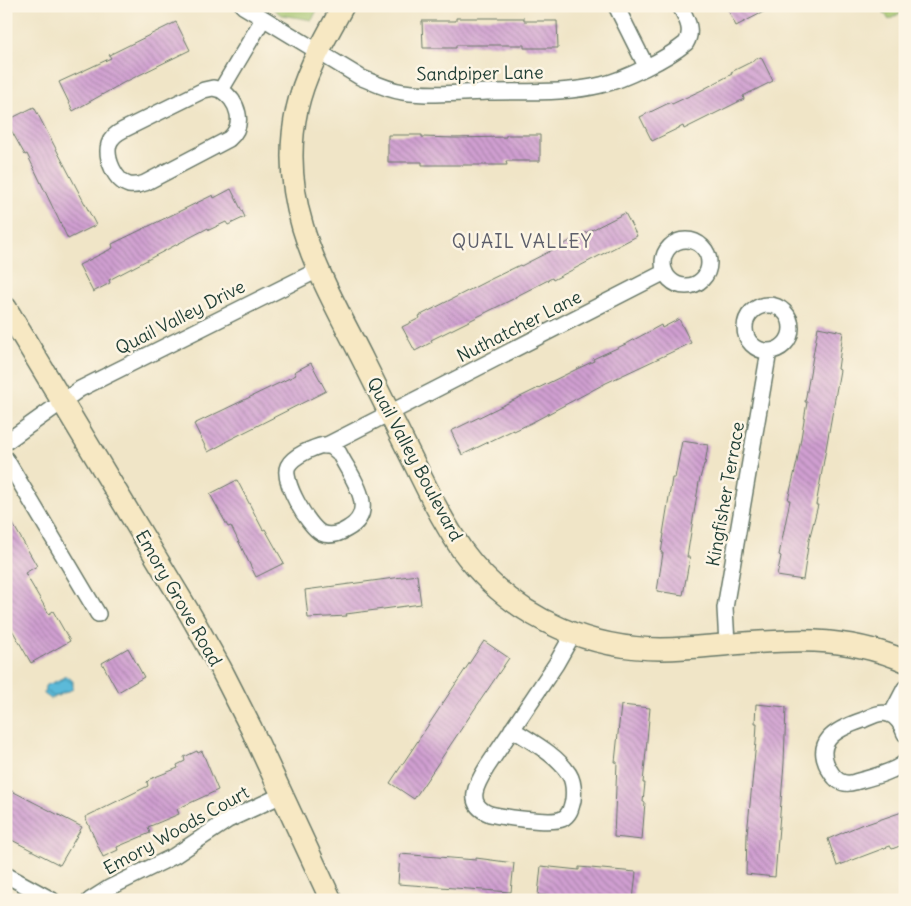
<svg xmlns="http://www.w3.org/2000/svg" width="911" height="906" font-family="Delius,sans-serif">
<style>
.green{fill:#a1c26b;stroke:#608050}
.water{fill:url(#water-waves);stroke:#3d7c86}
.building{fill:url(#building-back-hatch)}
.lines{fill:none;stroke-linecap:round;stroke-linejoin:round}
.street-casing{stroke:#687867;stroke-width:18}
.secondary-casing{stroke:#687867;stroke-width:24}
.street{stroke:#fff;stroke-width:15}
.secondary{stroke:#f7e8c3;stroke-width:21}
.labels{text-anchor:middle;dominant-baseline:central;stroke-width:5;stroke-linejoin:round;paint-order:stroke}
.street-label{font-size:18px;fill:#1f3d34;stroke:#fcf5e5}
.neighbourhood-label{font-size:19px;letter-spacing:1px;fill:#5d5f6b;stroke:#fcf5e5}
</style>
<defs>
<pattern id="water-waves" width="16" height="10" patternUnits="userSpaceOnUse" patternTransform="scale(1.25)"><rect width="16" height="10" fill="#5bbad9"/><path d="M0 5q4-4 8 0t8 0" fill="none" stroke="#4b98b1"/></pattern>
<pattern id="building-back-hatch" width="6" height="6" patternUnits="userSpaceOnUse" patternTransform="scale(1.25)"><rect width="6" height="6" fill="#d09fd1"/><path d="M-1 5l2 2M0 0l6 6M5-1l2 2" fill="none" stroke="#a883aa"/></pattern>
</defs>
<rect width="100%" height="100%" fill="#fcf5e5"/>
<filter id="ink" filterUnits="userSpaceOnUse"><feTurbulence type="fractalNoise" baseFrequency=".02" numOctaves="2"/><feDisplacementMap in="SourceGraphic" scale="10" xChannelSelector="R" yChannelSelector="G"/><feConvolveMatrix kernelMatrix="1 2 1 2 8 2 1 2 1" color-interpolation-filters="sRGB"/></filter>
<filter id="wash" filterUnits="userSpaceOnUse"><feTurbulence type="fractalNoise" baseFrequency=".0096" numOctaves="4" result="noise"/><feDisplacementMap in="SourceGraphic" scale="20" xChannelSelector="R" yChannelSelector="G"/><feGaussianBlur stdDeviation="1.12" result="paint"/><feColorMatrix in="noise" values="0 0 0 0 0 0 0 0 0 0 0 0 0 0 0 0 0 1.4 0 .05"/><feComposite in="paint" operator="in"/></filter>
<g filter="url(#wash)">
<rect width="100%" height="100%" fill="#f0e5c7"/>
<path class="green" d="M270 6H319L312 20 281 15Z
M880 6H905V10L889 20Z"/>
<path class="water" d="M67 676 73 681V689L51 699 44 694 45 686Z"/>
<g id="blocks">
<path class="building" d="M726 6H775L736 26Z
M456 18H524V21H557L558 48H524V45H456V48H423L422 21H456Z
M176 22 190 50 123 83 73 111 59 82 111 58 109 55Z
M761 57 773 81 743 96 744 99 684 129 683 126 652 141 640 117 671 102 672 104 702 90 732 74 731 72Z
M34 107 96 225 68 239 27 154 25 155 6 121Z
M388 135H422V137L455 138 506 137V135H540V161H506L507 165H422V162H388Z
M231 189 245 217 228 225 226 222 209 230 208 228 109 280 110 283 93 292 79 265 113 248 112 244 213 195 214 198Z
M625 213 637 236 553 280 552 278 515 297V298L431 340 432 342 415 351 402 327 420 318 419 316 487 281 520 265 521 266Z
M679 319 691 343 606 383 531 423 514 431 513 430 462 455 451 431 577 369 594 361 593 359 628 343 661 325 662 328Z
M818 327 843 332 838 369 840 370 816 505H818L809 540 803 580 777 576 781 556 779 555 790 500H788L797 462 807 402H805Z
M311 363 326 391 225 442V443L208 452 194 424 296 375 294 372Z
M682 441 708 445 705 464H704L699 482 687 557H690L683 595 657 591 663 553H661L664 534H663L669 497 672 478H675Z
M237 480 263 530 265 529 284 563 256 577 231 526 228 527 210 494Z
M6 512 37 566 25 573 49 614 53 611 70 641 31 663 11 628 6 631Z
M417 575 421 604 346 614 347 616 308 618 305 590Z
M484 641 509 658 414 799 390 783Z
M128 648 144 677 118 692 102 663Z
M756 704 786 707 784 763 775 877 746 874 747 835 756 742 757 723H755Z
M621 705 650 708 643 783H645L643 802H645L642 840 614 837 617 762H615Z
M197 751 198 753 202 751 218 790 177 809 179 814 148 827 150 833 117 847 118 850 103 857 85 817 148 786 147 782 150 779 178 768 177 765 185 761 184 757Z
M6 788 82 827 60 865 6 837Z
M905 811V844L892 849 890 846 837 866 828 839 863 824 864 825Z
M400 854 476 860V858L514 863 511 892 398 884Z
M541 866 579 870V867L636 872 633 900H613L577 895V897L538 895Z"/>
</g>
</g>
<g filter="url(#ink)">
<use href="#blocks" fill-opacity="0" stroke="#687867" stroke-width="1"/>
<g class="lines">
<g class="street-casing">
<path id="street" d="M243 6 360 77C374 83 388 90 403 92 430 96 459 93 487 92 524 91 565 94 601 85 624 80 668 58 686 43 694 30 686 18 680 6
M616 6 646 66
M221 90C238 101 246 124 229 139L145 183C140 185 135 186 129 185 115 181 105 158 109 144 111 138 117 133 123 130L204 90 213 88 221 90 263 19
M663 263a23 23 0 1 1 46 0a23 23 0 1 1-46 0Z
M745 328a23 23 0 1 1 46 0a23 23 0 1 1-46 0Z
M6 442 80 389 318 270
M324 445 332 447 339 453C351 477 380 511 347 529 339 534 330 537 321 533 308 526 281 480 288 466 293 456 314 447 324 445Z
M325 446 665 272
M6 459 98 614
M727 644 725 608 769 351
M891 715 905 688
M512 729C532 742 556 754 569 774 574 782 574 791 573 800 571 808 570 815 562 819 551 824 502 817 490 814 464 804 477 783 487 767L556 664 573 634
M905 734C902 726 897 716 888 714 880 711 870 717 863 720 836 729 810 742 832 774 838 783 846 785 855 782 869 778 895 772 905 762
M6 875 52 900
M90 900 109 888 174 856 228 820 282 795"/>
</g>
<g class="secondary-casing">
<path id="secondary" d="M343 6C325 39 305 72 297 109 276 206 323 280 364 362 387 408 410 455 433 501 442 518 451 534 462 550 514 621 598 655 684 648 761 643 832 629 905 661
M6 308 190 614 221 669 251 728 331 900"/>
</g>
<use href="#street" class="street"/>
<use href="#secondary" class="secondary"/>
</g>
</g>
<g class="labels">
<g class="street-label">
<text transform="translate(480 73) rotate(-1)">Sandpiper Lane</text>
<text transform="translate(180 317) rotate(-27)">Quail Valley Drive</text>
<text transform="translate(519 326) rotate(-27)">Nuthatcher Lane</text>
<text transform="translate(415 459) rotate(62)">Quail Valley Boulevard</text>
<text transform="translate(725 494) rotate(-80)">Kingfisher Terrace</text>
<text transform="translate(179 598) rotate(60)">Emory Grove Road</text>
<text transform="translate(176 830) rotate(-29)">Emory Woods Court</text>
</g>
<g class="neighbourhood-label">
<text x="522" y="241">QUAIL VALLEY</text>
</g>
</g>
<rect width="911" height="906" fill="none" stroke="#fcf5e5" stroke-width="25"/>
</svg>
